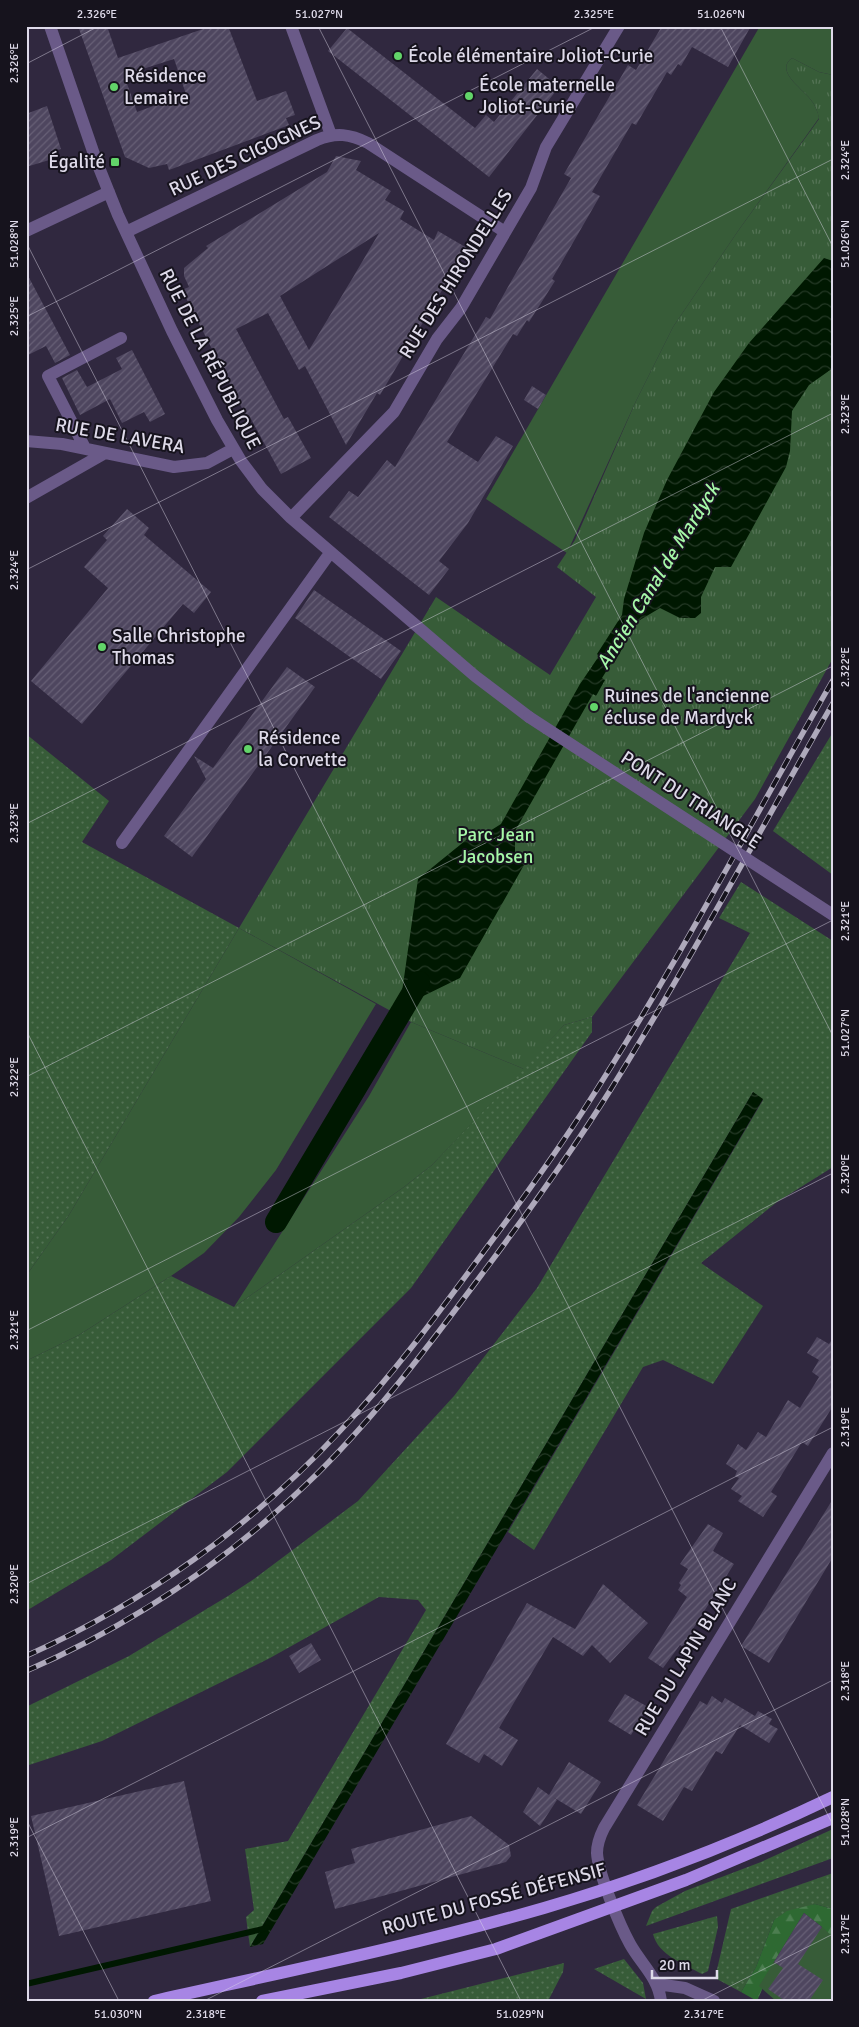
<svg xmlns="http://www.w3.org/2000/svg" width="859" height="2027" font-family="Signika,sans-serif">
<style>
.grass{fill:url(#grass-dots)}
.forest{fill:url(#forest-firs)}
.park{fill:url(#park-tufts)}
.garden{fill:#375c38}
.water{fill:url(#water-waves)}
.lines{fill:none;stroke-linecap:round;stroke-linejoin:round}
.stream{stroke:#001801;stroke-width:6}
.canal{stroke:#001801;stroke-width:22}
.building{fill:url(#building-hatch);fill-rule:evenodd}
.minor{stroke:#6a5a88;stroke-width:12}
.major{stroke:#a785e4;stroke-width:12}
.rail-casing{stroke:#aea9bb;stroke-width:5.5}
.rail{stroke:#16131d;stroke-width:4;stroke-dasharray:11;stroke-linecap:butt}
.minor-bridge{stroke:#6a5a88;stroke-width:12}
.ticks{fill:none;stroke:#dedae9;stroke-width:1;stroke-opacity:0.45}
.poi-dot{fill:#62d469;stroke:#16131d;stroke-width:2}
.labels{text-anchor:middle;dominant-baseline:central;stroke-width:4;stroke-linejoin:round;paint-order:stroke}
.poi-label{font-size:19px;fill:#dedae9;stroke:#16131d;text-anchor:start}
.street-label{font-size:19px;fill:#dedae9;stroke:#16131d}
.park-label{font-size:19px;fill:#a5f7a7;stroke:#16131d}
.water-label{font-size:20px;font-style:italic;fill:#a6f8a8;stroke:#16131d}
.neatline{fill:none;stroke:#dedae9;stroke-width:2}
.ticks-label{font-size:12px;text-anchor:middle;fill:#dedae9}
</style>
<defs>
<pattern id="grass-dots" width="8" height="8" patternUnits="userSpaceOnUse" patternTransform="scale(1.25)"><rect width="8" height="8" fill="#375c38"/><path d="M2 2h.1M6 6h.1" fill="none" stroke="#547355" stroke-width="1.8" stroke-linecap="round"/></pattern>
<pattern id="forest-firs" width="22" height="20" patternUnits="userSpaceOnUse" patternTransform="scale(1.25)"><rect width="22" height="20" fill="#2e6932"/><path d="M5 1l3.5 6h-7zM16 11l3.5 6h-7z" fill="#4c7e50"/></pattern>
<pattern id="park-tufts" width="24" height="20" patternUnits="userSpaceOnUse" patternTransform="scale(1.25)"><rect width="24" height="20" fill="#375c38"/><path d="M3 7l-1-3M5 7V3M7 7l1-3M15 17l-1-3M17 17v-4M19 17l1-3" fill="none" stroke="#547355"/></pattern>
<pattern id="water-waves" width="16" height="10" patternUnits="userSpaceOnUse" patternTransform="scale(1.25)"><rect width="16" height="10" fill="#001801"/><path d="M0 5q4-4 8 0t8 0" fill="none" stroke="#253926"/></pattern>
<pattern id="building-hatch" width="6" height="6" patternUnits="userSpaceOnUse" patternTransform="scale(1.25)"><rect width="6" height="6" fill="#4e465f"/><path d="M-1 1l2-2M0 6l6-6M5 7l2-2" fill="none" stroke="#676076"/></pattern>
</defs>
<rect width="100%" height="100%" fill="#30283f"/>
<path class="grass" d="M833 732V875L773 831Z
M26 734 109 801 82 842 239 928 69 1215 26 1276Z
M741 882 833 941V1167L777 1202 701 1263 763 1306 713 1384 663 1360 643 1367 534 1550 508 1532 763 1100 753 1092 250 1947 246 1917 254 1910 245 1849 288 1841 426 1610 418 1600 379 1597 270 1658 102 1741 26 1766V1707L129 1656 228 1596 254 1579 358 1501 454 1396 537 1288 750 933 719 918Z
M592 1017V1032L411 1288 227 1472 111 1560 26 1611V1361L79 1335 171 1276 234 1307 404 1187 432 1165 564 1025Z
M833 1829V1858L646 1926 652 1911 656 1907 685 1891 761 1862Z
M833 1873V1909L815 1904 774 1920 756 1967 741 1992 715 1978 731 1909Z
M717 1916 718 1927 708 1971 702 1974C684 1964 658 1955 653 1934Z
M624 1959 643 1983 646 1999 594 1969Z
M564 1963 563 1972 548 2001H413Z"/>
<path class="forest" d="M815 1904 833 1909V1942L814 1939 822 1927 804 1913 774 1962 757 2001 741 1992 756 1967 774 1920 787 1911Z"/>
<path class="park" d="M792 58 819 72 833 75V658L755 799 592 1017 564 1025 524 1069 411 1022 239 928 436 597 550 675 596 597 557 567 575 540 636 401 673 327 738 231 819 119C818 112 815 105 811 100 803 89 774 71 792 58Z"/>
<path class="garden" d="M760 26H833V75L819 72 792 58C774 71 803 89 811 100 815 105 818 112 819 118L738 231 673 327 636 401 567 553 486 499Z
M239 928 376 1004 276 1170 239 1217 204 1253 171 1276 79 1335 26 1361V1276L69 1215Z
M411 1022 524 1069 432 1165 404 1187 234 1307 369 1096Z
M822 1927 833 1937V2001H776L759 1986 774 1962 780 1966 804 1933 814 1939Z"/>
<path class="water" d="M824 258 833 261V368L809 385 792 411 790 451 786 467 731 567H715L701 597V613L695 618H680L660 608 635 623 620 648 622 649 614 663 612 662 602 678 605 680 596 696 593 694 515 831V859L524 865 460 978 409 1003 406 1009 400 1006 418 879 471 836 477 839 501 824 580 684 599 656 597 654 622 615 624 599 644 533 667 480 714 392 749 343Z
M753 1092 763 1099 263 1944 250 1947Z"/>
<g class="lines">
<path class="stream" d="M26 1984 267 1928"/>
<path class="canal" d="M276 1222 419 982"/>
</g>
<path class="building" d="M78 26H107L118 58 212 26H228L257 101 286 91 295 115 286 118 289 125 169 170 167 164 149 168 125 157ZM174 59 186 94 137 112 124 75Z
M662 26H751L728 67 692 47 681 66 678 64 671 75 667 72 636 125 632 123 592 192 600 196 552 279 555 281 529 322 527 320 517 336 513 334 447 442 478 462 496 436 513 446 468 523 439 561 449 569 429 595 329 517 349 491 358 497 387 460 395 467 486 317 490 319 509 285 571 178 564 174 628 65 636 70Z
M347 28 475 128 486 115 494 122 537 69 559 87 489 177 328 51Z
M47 106 61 149 54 151 56 158 26 167V114Z
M336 156 361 161 356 170 391 191 385 200 404 211 400 219 434 240 438 231 467 248 380 395 377 393 346 445 305 366 299 370 268 313 236 329 284 419 288 417 311 458 281 474 251 419 248 420 182 290 189 287 184 276V268L208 248 206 246 327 172ZM379 233 352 279 309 350 280 296Z
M26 272 70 355 55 363 46 346 26 356Z
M132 350 165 414 150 422 144 412 122 423 110 399 80 415 62 378 77 370 87 387 122 369 116 358Z
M532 386 546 395 538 409 524 400Z
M127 509 149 528 144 535 211 592 194 613 183 604 82 724 31 681 108 588 84 567 107 540 103 536Z
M314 590 401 651 381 679 295 618Z
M287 667 315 687 192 857 164 836 206 779 194 756 213 768Z
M817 1337 829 1344 833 1338V1406L808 1446 802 1442 771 1492 777 1496 763 1517 738 1501 742 1496 731 1489 739 1478 735 1476 737 1471 726 1464 738 1444 746 1450 758 1432 766 1437 788 1400 800 1408 819 1377 812 1372 819 1360 807 1353Z
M833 1499V1557L769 1663 741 1646Z
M708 1524 723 1533 713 1551 734 1564 691 1632 692 1633 684 1648 680 1645 663 1668 648 1658 687 1597 678 1590 681 1585 679 1583 688 1569 680 1564Z
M603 1584 648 1623 610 1663 592 1645 583 1656 553 1637 499 1728 518 1740 502 1766 484 1754 479 1763 446 1744 527 1603 575 1629Z
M311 1643 321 1660 299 1673 289 1656Z
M625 1694 648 1707 631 1735 608 1721Z
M712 1696 722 1703 725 1698 755 1716 758 1711 772 1719 769 1724 778 1729 769 1743 740 1725 722 1754 716 1751 692 1791 684 1787 663 1821 637 1805 700 1701 707 1705Z
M569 1762 601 1782 581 1814 553 1797 557 1800 540 1826 523 1812 538 1787 549 1795Z
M184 1781 211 1901 59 1936 31 1816Z
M471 1816 509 1845 511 1856 506 1862 335 1909 325 1872 355 1863 351 1849Z
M804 1913 822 1927 798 1964 823 1980 809 2001H785L768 1989 783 1968 774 1962Z"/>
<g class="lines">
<path class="minor" d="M50 26 96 160 118 215 172 331 217 420 241 461 262 489 291 518 475 676 529 717
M291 26 331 135
M26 231 109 192
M126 232 317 140C336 132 350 134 368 143L505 232
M26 441 62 444 174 467 207 463 233 449
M85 448 48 376 121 338
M26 498 105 453
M291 518 394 412 437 339 461 308 531 188 546 147 619 26
M122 843 330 553
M657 1984 685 1988 714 2001
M661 2001C658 1977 641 1964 630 1944 620 1926 598 1873 597 1853 597 1844 600 1836 604 1828L833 1453"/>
<path class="major" d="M154 2001C284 1972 416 1945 544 1908 643 1879 739 1842 833 1797
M262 2001 401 1973 496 1949 686 1880 833 1818"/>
<g class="rail-casing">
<path id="rail" d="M26 1656C144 1603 252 1526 340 1431 392 1376 437 1315 482 1254 517 1207 551 1160 583 1111 673 972 750 824 833 680
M26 1671C134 1624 234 1556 318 1473 379 1412 431 1343 482 1274 527 1214 571 1153 611 1089 689 963 759 832 833 703"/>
</g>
<use href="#rail" class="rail"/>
<path class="minor-bridge" d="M529 717 833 915"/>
</g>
<path class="ticks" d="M318 26 833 1036M720 26 833 247M26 64 99 26M26 242 833 1825M26 317 597 26M26 570 833 159M26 824 833 413M26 1030 521 2001M26 1077 833 666M26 1331 833 920M26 1584 833 1173M26 1819 119 2001M26 1838 833 1427M204 2001 833 1680M701 2001 833 1934"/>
<g class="poi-dot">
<circle cx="398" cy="56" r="5"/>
<circle cx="114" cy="87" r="5"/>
<circle cx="469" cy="96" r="5"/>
<rect x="110" y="157" width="10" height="10" rx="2.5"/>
<circle cx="102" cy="647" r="5"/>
<circle cx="594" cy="707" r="5"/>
<circle cx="248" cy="749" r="5"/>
</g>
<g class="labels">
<g class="poi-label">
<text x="408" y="56">École élémentaire Joliot-Curie</text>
<text x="124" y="76">Résidence<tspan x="124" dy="22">Lemaire</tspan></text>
<text x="479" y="85">École maternelle<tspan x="479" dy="22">Joliot-Curie</tspan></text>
<text x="105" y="162" text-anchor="end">Égalité</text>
<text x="112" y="636">Salle Christophe<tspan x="112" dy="22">Thomas</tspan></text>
<text x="604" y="696">Ruines de l'ancienne<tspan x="604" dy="22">écluse de Mardyck</tspan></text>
<text x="258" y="738">Résidence<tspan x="258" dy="22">la Corvette</tspan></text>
</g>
<g class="street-label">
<text transform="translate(245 156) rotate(-25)">RUE DES CIGOGNES</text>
<text transform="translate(456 274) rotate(-58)">RUE DES HIRONDELLES</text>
<text transform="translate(210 359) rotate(63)">RUE DE LA RÉPUBLIQUE</text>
<text transform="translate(120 436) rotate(10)">RUE DE LAVERA</text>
<text transform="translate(691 800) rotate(33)">PONT DU TRIANGLE</text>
<text transform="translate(686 1657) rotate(-59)">RUE DU LAPIN BLANC</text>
<text transform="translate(494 1899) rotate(-15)">ROUTE DU FOSSÉ DÉFENSIF</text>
</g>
<g class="park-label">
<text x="496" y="835">Parc Jean<tspan x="496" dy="22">Jacobsen</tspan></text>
</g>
<g class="water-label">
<text transform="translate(658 576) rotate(-58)">Ancien Canal de Mardyck</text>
</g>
</g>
<rect width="859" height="2027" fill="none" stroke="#16131d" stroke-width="55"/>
<path d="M652 1970v8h65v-8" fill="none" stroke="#dedae9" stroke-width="2.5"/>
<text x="659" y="1970" font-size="15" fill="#dedae9" stroke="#16131d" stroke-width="4" paint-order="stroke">20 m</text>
<rect x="28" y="28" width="804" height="1972" class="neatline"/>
<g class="ticks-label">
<text x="97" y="18">2.326°E</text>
<text x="319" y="18">51.027°N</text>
<text x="594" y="18">2.325°E</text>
<text x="721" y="18">51.026°N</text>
<text transform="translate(14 63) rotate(-90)" y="4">2.326°E</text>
<text transform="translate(845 160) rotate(-90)" y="4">2.324°E</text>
<text transform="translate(14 244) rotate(-90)" y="4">51.028°N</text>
<text transform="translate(845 244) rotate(-90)" y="4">51.026°N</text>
<text transform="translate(14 316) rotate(-90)" y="4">2.325°E</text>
<text transform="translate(845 414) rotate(-90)" y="4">2.323°E</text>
<text transform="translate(14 570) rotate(-90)" y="4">2.324°E</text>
<text transform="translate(845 667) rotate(-90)" y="4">2.322°E</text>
<text transform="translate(14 823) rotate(-90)" y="4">2.323°E</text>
<text transform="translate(845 921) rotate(-90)" y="4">2.321°E</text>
<text transform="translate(845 1033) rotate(-90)" y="4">51.027°N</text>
<text transform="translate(14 1077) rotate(-90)" y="4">2.322°E</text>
<text transform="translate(845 1174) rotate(-90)" y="4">2.320°E</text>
<text transform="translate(14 1330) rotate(-90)" y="4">2.321°E</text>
<text transform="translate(845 1427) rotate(-90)" y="4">2.319°E</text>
<text transform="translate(14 1584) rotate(-90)" y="4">2.320°E</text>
<text transform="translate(845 1681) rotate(-90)" y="4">2.318°E</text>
<text transform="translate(845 1822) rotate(-90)" y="4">51.028°N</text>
<text transform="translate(14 1837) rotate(-90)" y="4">2.319°E</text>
<text transform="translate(845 1934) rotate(-90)" y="4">2.317°E</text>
<text x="118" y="2018">51.030°N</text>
<text x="206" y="2018">2.318°E</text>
<text x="520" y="2018">51.029°N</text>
<text x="704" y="2018">2.317°E</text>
</g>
</svg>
